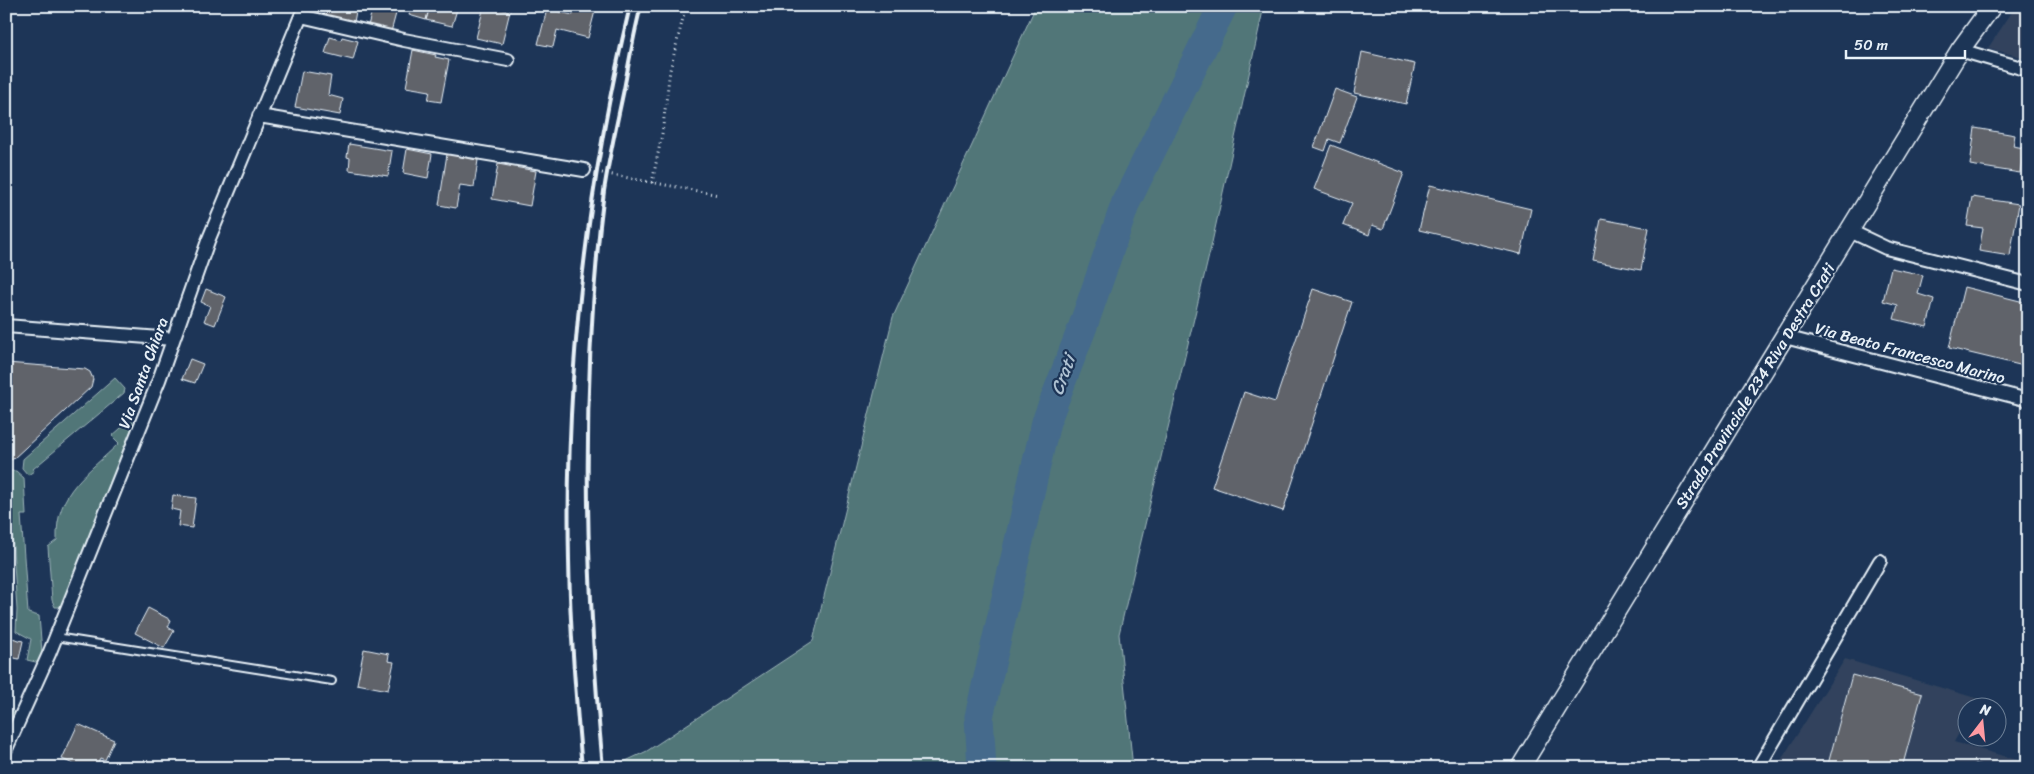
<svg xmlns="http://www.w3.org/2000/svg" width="2034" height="774" font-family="Sriracha,sans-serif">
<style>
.built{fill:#31435d}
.green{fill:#517678;stroke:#9cb4b8}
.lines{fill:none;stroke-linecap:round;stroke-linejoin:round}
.stream{stroke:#86a1b7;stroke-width:5}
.river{stroke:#446b8c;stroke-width:29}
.building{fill:#60636b;stroke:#e8f1f8}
.lane-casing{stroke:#e8f1f8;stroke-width:10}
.street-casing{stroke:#e8f1f8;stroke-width:16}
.secondary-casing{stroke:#e8f1f8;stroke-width:21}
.path{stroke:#e8f1f8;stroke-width:3;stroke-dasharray:1 4;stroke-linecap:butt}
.lane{stroke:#1d3557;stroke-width:6}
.street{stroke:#1d3557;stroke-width:12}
.secondary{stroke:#1d3557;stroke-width:18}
.rail{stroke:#e8f1f8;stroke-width:4}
.labels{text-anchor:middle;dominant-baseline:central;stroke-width:4.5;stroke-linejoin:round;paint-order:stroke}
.street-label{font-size:16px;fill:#e8f1f8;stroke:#1d3557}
.water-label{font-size:18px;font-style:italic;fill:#afc2d2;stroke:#1d3557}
</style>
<rect width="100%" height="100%" fill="#1d3557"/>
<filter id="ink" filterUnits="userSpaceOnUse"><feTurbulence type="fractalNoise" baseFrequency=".02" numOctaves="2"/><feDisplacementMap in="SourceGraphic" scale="10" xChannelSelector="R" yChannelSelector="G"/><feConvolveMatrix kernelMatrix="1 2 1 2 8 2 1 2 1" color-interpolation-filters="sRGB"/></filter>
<g filter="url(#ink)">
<path class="built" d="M2016 6H2028V59L1988 48Z
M1845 659 1979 699 1975 706H1966V721L1954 742 2028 763V768H1776Z"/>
<path class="green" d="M1036 6H1264L1211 247 1119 634 1133 768H611L647 751 813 641 893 317Z
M115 378 125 389 124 393 33 469 34 471 28 475 22 468 23 459Z
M132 420 135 428 64 603 60 607H55L52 600 48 547 57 540C55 491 89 473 119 443L112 436 129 421Z
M10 471H16L24 478 26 515H21L28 613 39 616 42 652 40 663 27 660 31 639 16 631 17 610 8 473Z
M7 708 16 713 6 731V710Z"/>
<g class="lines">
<path class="stream" d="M757 768H758"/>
<path class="river" d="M982 768 979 717 1046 422 1083 326 1126 202 1223 6"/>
</g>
<path class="building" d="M326 6H357L354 22 324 16Z
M373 6H398L391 32 368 26Z
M412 6H430L426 20 409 15Z
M430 6H458L452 26 426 20Z
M484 6 510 11 502 44 476 38Z
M575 6H586L585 9 595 11 588 38 557 30 553 47 538 44 547 9 573 15Z
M330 37 341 40 342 37 358 41 353 60 325 53Z
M413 50 436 55 435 57 449 60 441 102 428 100 430 91 406 87Z
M1362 52 1415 64 1406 104 1354 93Z
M302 71 331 76 328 95 343 99 340 115 295 107Z
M1335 89 1357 97 1340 143 1329 139 1325 151 1314 147Z
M1975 128 2015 135 2013 146 2024 148 2020 173 1970 165Z
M349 144 392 151 388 176 349 170 350 158 347 157Z
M1331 145 1404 173 1383 229 1372 225 1369 235 1343 225 1352 203 1314 189Z
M407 149 432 154 428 178 403 173Z
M447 154 478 160 474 187 460 185 456 208 439 205Z
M498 164 536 171 530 206 492 199Z
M1430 185 1531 209 1521 254 1419 230Z
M1972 197 2019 204 2010 256 1979 251 1983 228 1967 226Z
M1601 219 1649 228 1641 270 1593 261Z
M1891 268 1923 275 1918 294 1934 299 1927 327 1894 319 1898 305 1883 301Z
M1964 287 2028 303V367L1949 348Z
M206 289 226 297 215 325 204 321 210 306 201 302Z
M1313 289 1352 302 1283 511 1212 487 1244 392 1275 402Z
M190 359 203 364 195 383 182 379Z
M6 363 85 369 90 372 93 379 91 387 13 459 6 461Z
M173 495 196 498 192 528 178 526 180 511 171 509Z
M148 608 171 620 168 627 174 631 164 648 135 633Z
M8 637 23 641 19 659 6 656Z
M364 649 389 654 388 661 394 662 388 690 357 684Z
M1852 675 1922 694 1902 768H1827Z
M78 724 114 740 105 760 100 758 95 768H82L62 759Z
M1975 764 1991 768H1974Z"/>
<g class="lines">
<g class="lane-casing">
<path id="lane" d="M56 637 332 681"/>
</g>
<g class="street-casing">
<path id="street" d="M301 16 404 40 508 60
M1960 50 2028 70
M259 116 584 170
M1850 231 1886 248 2028 284
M6 326 173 339
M1785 337 2028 400
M6 749 49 654 159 380 208 241 305 6
M1758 768 1880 561"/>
</g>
<g class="secondary-casing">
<path id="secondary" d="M1520 768 1960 50 1992 6"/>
</g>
<path class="path" d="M597 172 719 195
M652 183 662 134 670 70 686 6"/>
<use href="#lane" class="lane"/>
<use href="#street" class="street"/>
<use href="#secondary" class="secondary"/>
<path class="rail" d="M582 768C576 699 570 630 569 560 565 374 587 187 630 6
M603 768C585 576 580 383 604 191 609 157 617 123 624 89 629 62 634 33 641 6"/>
</g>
</g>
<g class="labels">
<g class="street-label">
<text transform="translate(1910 353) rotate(15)">Via Beato Francesco Marino</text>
<text transform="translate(143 373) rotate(-70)">Via Santa Chiara</text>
<text transform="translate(1755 386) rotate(-58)">Strada Provinciale 234 Riva Destra Crati</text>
</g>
<g class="water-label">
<text transform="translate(1063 375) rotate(-70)">Crati</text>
</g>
</g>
<rect width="2034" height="774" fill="none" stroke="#1d3557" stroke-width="25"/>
<rect x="12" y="12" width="2009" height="749" fill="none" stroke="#e8f1f8" stroke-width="2" filter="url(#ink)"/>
<g transform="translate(1982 722) rotate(16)"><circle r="24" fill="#1d3557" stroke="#6e8097"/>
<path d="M0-4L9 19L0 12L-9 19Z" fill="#ff9aa2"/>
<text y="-8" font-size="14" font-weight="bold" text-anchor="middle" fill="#e8f1f8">N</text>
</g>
<path d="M1846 50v8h119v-8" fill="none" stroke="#e8f1f8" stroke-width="2.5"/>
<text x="1854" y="50" font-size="15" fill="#e8f1f8" stroke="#1d3557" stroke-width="4" paint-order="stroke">50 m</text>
</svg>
